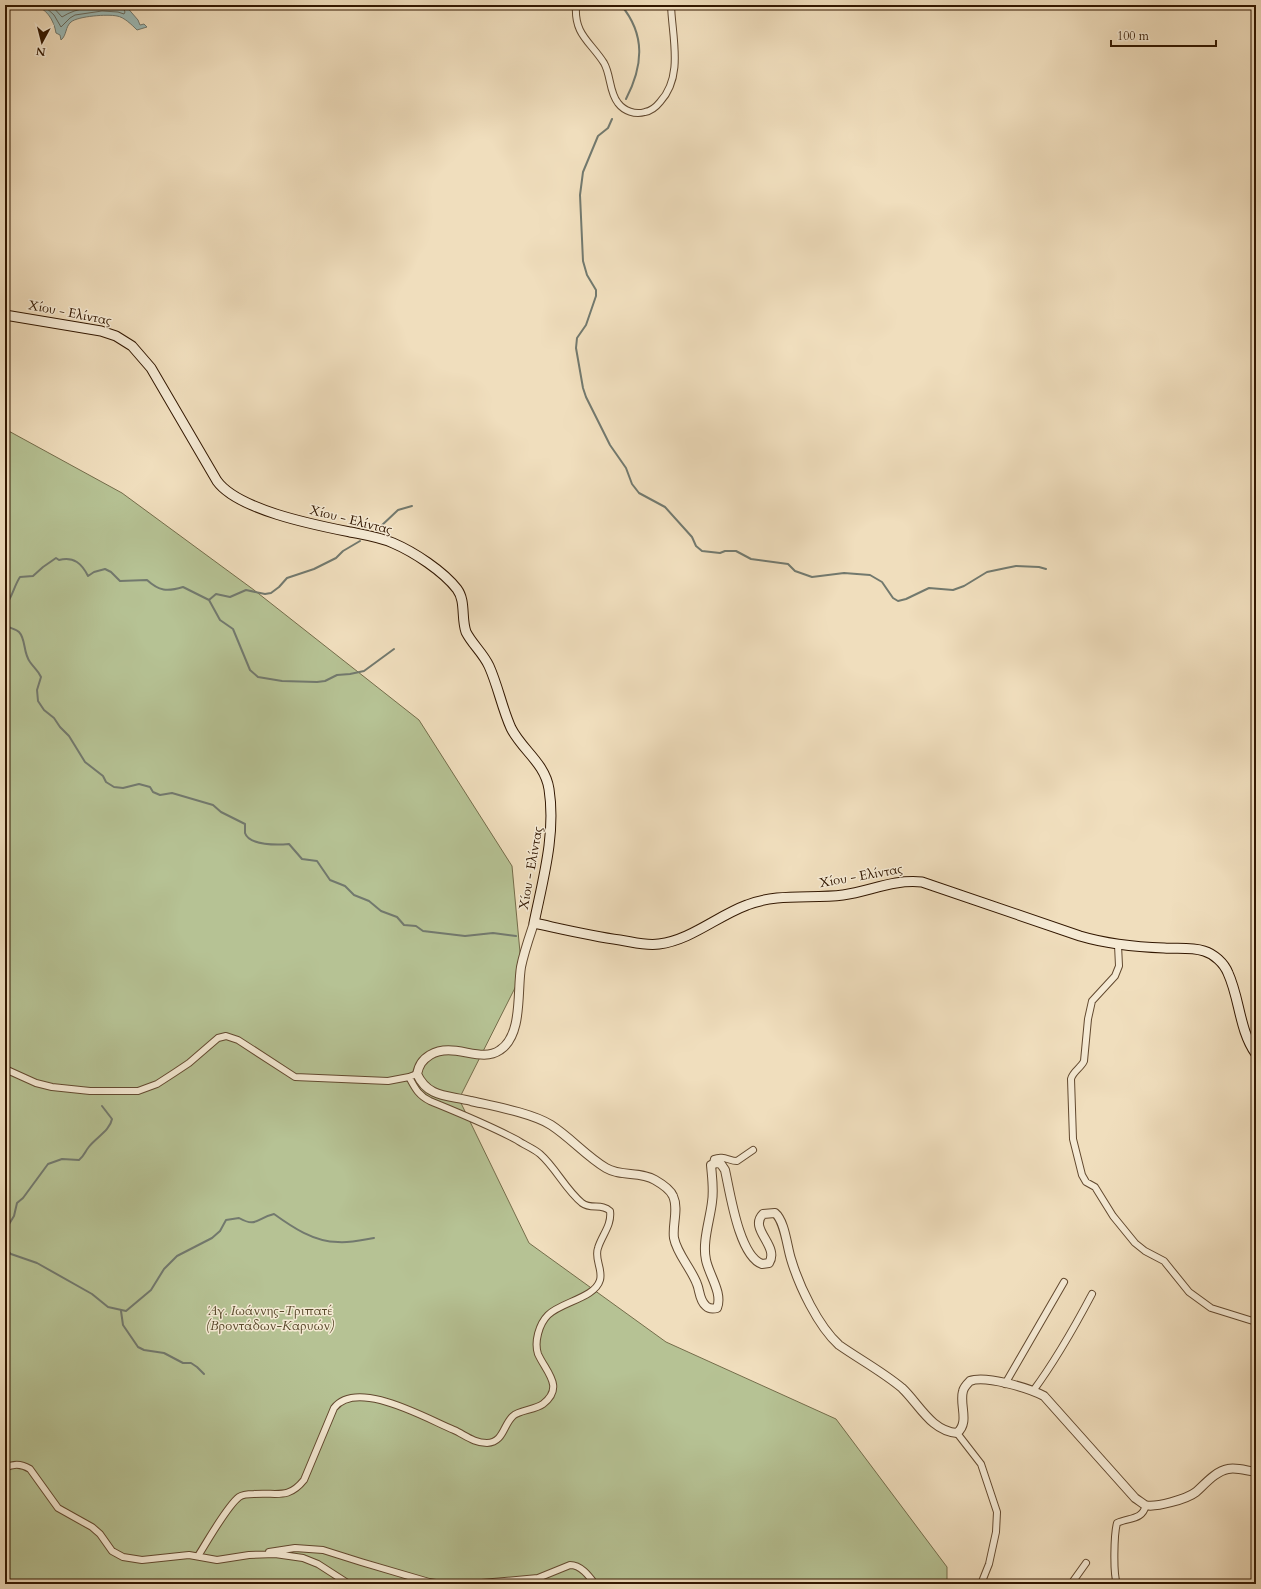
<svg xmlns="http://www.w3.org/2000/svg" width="1261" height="1589" font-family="Cardo,serif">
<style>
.green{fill:#b6c294;stroke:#746c4a}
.water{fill:#9cbbb8;stroke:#72796e}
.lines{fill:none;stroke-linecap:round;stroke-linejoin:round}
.shore{stroke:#67695c;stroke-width:1}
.stream{stroke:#72796e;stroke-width:2}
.minor-casing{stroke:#62492f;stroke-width:8}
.tertiary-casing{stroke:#62492f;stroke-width:10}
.secondary-casing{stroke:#321700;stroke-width:11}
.minor{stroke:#f5ead4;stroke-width:6}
.tertiary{stroke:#f5ead4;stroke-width:8}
.secondary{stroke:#f5ead4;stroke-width:9}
.labels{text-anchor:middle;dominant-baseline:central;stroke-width:3;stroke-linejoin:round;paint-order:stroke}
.street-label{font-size:13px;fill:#321700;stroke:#f5ead4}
.park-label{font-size:13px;font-style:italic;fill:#5a4a2c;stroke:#f5ead4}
</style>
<rect width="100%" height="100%" fill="#f0debd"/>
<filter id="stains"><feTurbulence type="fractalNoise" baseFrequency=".005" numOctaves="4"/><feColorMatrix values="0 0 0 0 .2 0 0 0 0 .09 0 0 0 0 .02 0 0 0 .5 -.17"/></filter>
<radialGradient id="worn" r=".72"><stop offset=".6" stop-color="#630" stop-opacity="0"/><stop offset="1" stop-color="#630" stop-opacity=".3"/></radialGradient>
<path class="green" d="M5 429 122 493 254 590 419 720 512 866 522 974 459 1099 529 1243 666 1342 836 1419 947 1567V1584H5Z"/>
<path class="water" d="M32 5H125L138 20 140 25 144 24 147 27 137 30C132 25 124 17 117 16 108 14 78 16 71 22 65 27 67 35 61 40L60 35 56 33C54 20 46 7 32 5Z"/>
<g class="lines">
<path class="shore" d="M43 5 54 15 61 27 70 18 75 15 102 11 118 12 124 14 125 12 122 5
M51 5 62 17C77 7 97 6 116 7L117 5"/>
<path class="stream" d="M621 5C646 35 643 66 626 99
M612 119 608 128 598 136 583 172 580 195 583 261 587 275 596 290V296L586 325 577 338 576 348 583 388 586 397 610 445 626 468 632 484 639 493 665 507 692 537 696 546 702 551 720 553 725 551H736L751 559 788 564 795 571 812 577 844 573 870 575 882 582 893 598 898 601 906 599 929 588 953 590 964 586 987 572 1006 568 1016 566 1039 567 1046 569
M380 527 398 510 412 506
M209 600 220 620 233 629 250 670 258 677 282 681 317 682 325 681 337 675 350 674 364 671 394 649
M5 606C12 598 14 586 20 577L33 576 43 567 56 558 59 560C74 556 82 564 88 576L94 572 105 569 111 572 120 581 147 580C159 591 167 592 183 587L209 600 216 594 230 597 246 590 265 594 271 593 279 587 287 578 314 569 336 558 343 551 360 541
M5 625C9 628 16 629 19 632 26 639 23 653 30 662 34 668 38 670 41 677L37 690 38 701 44 710 54 718 60 727 69 736 85 762 103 776 106 782 114 787 123 788 139 784 150 787 153 792 160 795 172 793 213 805 221 812 245 824C245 826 245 831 245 833 249 846 279 845 289 844L302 859 317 861 330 880 345 886 354 895 369 901 381 911 397 917 404 925 416 926 423 931 465 936 493 933 516 936
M5 1247 7 1244 6 1229 14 1216 17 1203 23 1198 48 1164 62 1159 79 1160C84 1156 85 1152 88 1148 95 1138 110 1131 112 1119L102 1106
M5 1249 11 1254 37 1263 92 1294 108 1307 126 1311 151 1290 164 1269 177 1256 212 1238 220 1231 226 1220 239 1218C257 1228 256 1218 274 1214 292 1227 314 1242 338 1242 350 1243 362 1240 374 1238
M121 1311 123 1325 138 1347 144 1350 164 1353 183 1363H191L197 1367 204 1374"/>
<g class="minor-casing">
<path id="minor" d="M576 5C574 35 590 41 604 63 611 75 609 92 618 103 624 111 635 115 645 112 651 111 656 107 660 102 684 76 672 37 671 5
M1118 945 1119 966 1115 976 1092 1001 1088 1019 1084 1061C1081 1068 1073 1071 1071 1079L1073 1139 1082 1175 1086 1182 1095 1187 1113 1216 1135 1243 1145 1251 1164 1261 1189 1292 1211 1308 1256 1322
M5 1069 36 1083 52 1087 90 1091H138L157 1084 174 1073 189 1063 218 1038 226 1036 238 1040 295 1077 388 1081 409 1077
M713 1163 714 1159C723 1155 729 1161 737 1161L753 1150
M1005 1384 1064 1282
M1033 1391C1056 1360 1074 1328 1092 1294
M957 1433 981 1464 997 1512 996 1532 989 1564 981 1584
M5 1468C14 1463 22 1464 30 1469L58 1508 92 1527 100 1534 112 1551 123 1557 142 1560 189 1555 217 1560 249 1555 275 1554 303 1558 318 1564 349 1584
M269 1552 295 1548 323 1550 361 1562 429 1582 442 1584H470L538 1578 570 1565C581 1565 589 1576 595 1584
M198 1556C207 1542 227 1506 239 1497 243 1494 249 1494 254 1494 277 1492 288 1500 304 1480L334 1408C357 1378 427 1419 454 1430 465 1435 474 1443 487 1443 504 1442 503 1425 513 1416 519 1410 535 1410 543 1404 565 1387 546 1372 538 1354 534 1342 539 1324 548 1315 561 1302 595 1298 600 1280 603 1269 594 1259 598 1248 602 1235 612 1225 610 1211 602 1203 591 1210 582 1203 565 1189 556 1168 540 1154 533 1148 524 1145 517 1140 489 1125 459 1113 430 1101 418 1095 415 1088 409 1077L417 1074
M1071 1584 1086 1563
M1117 1584C1113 1574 1114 1534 1117 1523 1129 1517 1142 1521 1146 1505"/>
</g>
<g class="tertiary-casing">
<path id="tertiary" d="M534 923C529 938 524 952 521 967 517 991 523 1035 500 1050 480 1064 454 1041 430 1055 422 1060 419 1065 417 1074 428 1098 448 1095 471 1101 493 1106 532 1113 551 1125 571 1138 586 1156 606 1168 621 1177 640 1171 655 1180 662 1184 670 1189 673 1196 679 1209 672 1225 674 1238 677 1254 691 1268 697 1284 700 1291 699 1300 706 1306 709 1309 713 1309 717 1308 723 1293 709 1275 706 1260 702 1242 710 1220 712 1202 714 1190 712 1177 711 1165L717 1163 721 1164 725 1170C730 1192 739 1256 762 1264L769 1263C780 1246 748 1229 763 1214L775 1213C785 1221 787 1247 791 1259 799 1286 818 1326 839 1345 859 1359 883 1372 902 1388 919 1404 931 1431 957 1433 970 1422 959 1405 963 1391 964 1387 967 1384 970 1381 985 1375 1029 1388 1044 1396L1135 1498C1138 1500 1142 1503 1145 1505 1155 1508 1187 1499 1196 1492 1205 1484 1216 1471 1228 1469 1237 1467 1247 1471 1256 1472"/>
</g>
<g class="secondary-casing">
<path id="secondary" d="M5 315 101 331 116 336 132 346 151 368 217 481C238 510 315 525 350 532 365 535 379 537 393 543 414 552 443 571 457 589 466 601 461 618 466 632 472 644 483 653 489 666 498 686 502 708 511 728 522 750 545 763 549 789 556 834 543 879 534 923 562 929 591 936 620 940 633 942 646 946 659 944 691 940 717 916 747 905 777 893 811 899 843 895 871 891 893 879 922 882L1080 936C1107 944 1136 947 1164 948 1178 949 1191 947 1204 951 1214 954 1224 963 1228 973 1240 999 1239 1030 1256 1054"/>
</g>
<use href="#minor" class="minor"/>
<use href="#tertiary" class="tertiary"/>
<use href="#secondary" class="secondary"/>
</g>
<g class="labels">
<g class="street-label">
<text transform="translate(70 313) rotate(11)">Χίου - Ελίντας</text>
<text transform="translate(351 520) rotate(14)">Χίου - Ελίντας</text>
<text transform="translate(531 868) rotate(-80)">Χίου - Ελίντας</text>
<text transform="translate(861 876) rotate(-10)">Χίου - Ελίντας</text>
</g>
<g class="park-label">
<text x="270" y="1311">Άγ. Ιωάννης-Τριπατέ<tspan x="270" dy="15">(Βροντάδων-Καρυών)</tspan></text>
</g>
</g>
<rect width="1261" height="1589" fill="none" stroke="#f0debd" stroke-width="20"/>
<rect x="6" y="6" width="1249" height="1577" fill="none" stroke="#321700" stroke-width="2"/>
<rect x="10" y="10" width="1241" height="1569" fill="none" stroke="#321700"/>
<g transform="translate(42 42) rotate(187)" stroke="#f5ead4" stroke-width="3" paint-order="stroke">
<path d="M0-3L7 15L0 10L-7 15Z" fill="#321700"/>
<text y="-6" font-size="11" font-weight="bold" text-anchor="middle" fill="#321700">N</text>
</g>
<path d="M1111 40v6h105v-6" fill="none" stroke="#321700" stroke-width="2"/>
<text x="1117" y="40" font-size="12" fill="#321700" stroke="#f5ead4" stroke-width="3" paint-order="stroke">100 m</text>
<rect width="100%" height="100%" filter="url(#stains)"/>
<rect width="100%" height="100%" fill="url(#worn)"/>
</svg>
